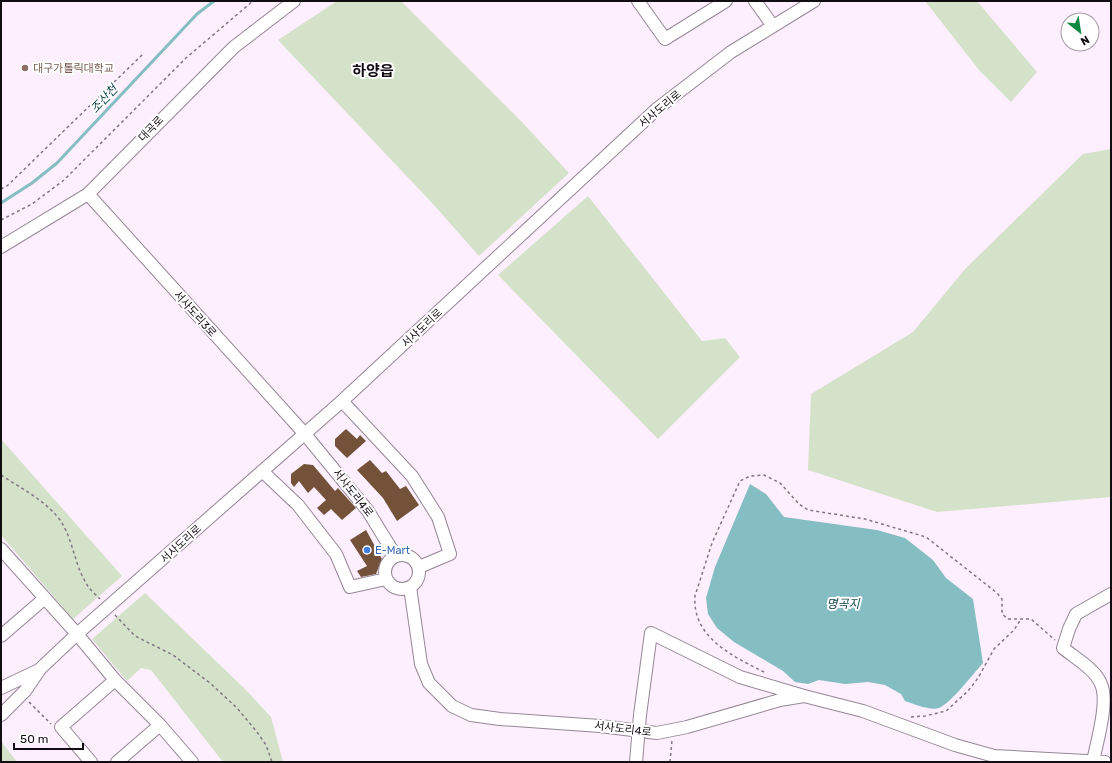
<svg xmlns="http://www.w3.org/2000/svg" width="1112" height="763" font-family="Rubik,'Noto Sans KR',sans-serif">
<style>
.green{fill:#d4e2c9}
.water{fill:#84bdc2}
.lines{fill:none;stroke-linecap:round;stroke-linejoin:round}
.stream{stroke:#84bdc2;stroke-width:3}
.building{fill:#745139}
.minor-casing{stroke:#958795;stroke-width:14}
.path{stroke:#817781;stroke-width:1.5;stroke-dasharray:3 3;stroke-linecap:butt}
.minor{stroke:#fff;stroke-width:12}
.minor-bridge-casing{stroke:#958795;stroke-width:14;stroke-linecap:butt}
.minor-bridge{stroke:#fff;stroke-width:12}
.education-dot{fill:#8d6e63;stroke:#fff;stroke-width:1.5}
.shop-dot{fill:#3f7fe0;stroke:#fff;stroke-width:1.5}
.labels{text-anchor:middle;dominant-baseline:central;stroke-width:4;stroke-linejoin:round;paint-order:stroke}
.education-label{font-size:11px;fill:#785e54;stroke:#fff;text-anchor:start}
.street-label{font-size:11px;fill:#120d12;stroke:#fff}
.shop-label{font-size:11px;fill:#366cbe;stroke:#fff;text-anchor:start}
.water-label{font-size:12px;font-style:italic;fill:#12464a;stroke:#fff}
.district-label{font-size:15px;font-weight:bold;fill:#120d12;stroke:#fff}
</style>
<rect width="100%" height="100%" fill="#feeffe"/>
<path class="green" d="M337 1H401L523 123 569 173 479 256 433 204 278 40Z
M925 1H977L1037 72 1011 102 979 70Z
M1111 149V497L937 512 808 470 811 394 913 332 966 268 1083 154Z
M588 196 702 341 725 338 740 357 658 439 498 275Z
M1 439 122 576 73 619 1 535Z
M145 593 246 690 271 717 283 762H223L151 670 141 668 127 681 92 639Z
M1 741 17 762H1Z"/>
<path class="water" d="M750 484 766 494 784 517 877 530 905 538 933 560 946 578 973 599 983 663C973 674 951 703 939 708 930 711 914 704 905 701L901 694 885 685 868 682 845 684 819 680 808 684 795 682 783 671 734 642 717 628 708 614 706 598 715 567Z"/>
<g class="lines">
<path class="stream" d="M1 203 32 183 57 163 197 14 214 1"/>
</g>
<path class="building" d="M346 429 357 439 360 435 366 441 347 458 335 446V439Z
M370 460 382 473 386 471 400 489 406 486 419 505 397 521 383 498 357 470Z
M304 464 313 465 335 491 338 488 356 508 342 520 331 509 324 515 317 508 326 500 314 487 308 493 299 481 294 487 291 483V474Z
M366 530 382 559 376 574 361 577 357 571 367 566 350 540Z"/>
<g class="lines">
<g class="minor-casing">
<path id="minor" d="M638 1 665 39 726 1
M755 1 773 26
M88 194 304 433 368 511 392 550 397 555
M1 247 88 194 234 47 294 1
M342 401 412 476 438 517 450 554 419 567
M262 471 298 505 336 554 350 587 386 579
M1 549 77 634 115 680 160 725 192 762
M385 572a17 17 0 1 1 34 0a17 17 0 1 1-34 0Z
M410 587 421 664 429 683 452 706 471 715 500 719 600 726 657 733 687 727 780 700 804 696 740 677 651 633 640 715
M1 636 45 598
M1 688 39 670
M804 696 863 711 955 745 994 756 1105 762
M1 715 25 691 40 669 77 634 342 401 658 108 731 52 814 1
M1093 761C1097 742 1109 701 1101 684 1095 669 1075 658 1063 648L1069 629 1076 614 1111 594
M91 762 61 727 115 680
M117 762 160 725"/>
</g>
<path class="path" d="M1 189 7 186 143 54
M1 220 32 204 64 180 186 58 253 1
M1 475C22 489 45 500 60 520 73 539 74 563 86 583 89 589 95 594 100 599
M115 615 135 636 173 655 210 683 237 708 257 732 266 745 272 762
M764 672C732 656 692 637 695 596L712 543 740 481 750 476 764 475 780 483 799 504 808 510 865 519 926 537 997 593 1002 599V614L1008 619H1031L1055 640
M29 702 51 724
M911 717 925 716 946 711 968 691 978 678 994 649 1014 630 1021 619
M670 762 672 740"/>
<use href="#minor" class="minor"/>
<g class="minor-bridge-casing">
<path id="minor-bridge" d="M636 762 640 715"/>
</g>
<use href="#minor-bridge" class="minor-bridge"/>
</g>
<circle class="education-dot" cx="25" cy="68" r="4"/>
<circle class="shop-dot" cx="367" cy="550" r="4"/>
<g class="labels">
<g class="education-label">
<text x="33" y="68">대구가톨릭대학교</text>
</g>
<g class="street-label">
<text transform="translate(660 109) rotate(-40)">서사도리로</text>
<text transform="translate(151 129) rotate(-46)">대곡로</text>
<text transform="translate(195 314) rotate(48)">서사도리3로</text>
<text transform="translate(422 328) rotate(-43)">서사도리로</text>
<text transform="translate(353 493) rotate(52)">서사도리4로</text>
<text transform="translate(181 544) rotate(-42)">서사도리로</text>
<text transform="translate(623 729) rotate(7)">서사도리4로</text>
</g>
<g class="shop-label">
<text x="375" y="550">E-Mart</text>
</g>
<g class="water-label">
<text transform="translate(104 99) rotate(-47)">조산천</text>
<text x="843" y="604">명곡지</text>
</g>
<g class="district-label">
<text x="373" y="71">하양읍</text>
</g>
</g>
<rect width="1112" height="763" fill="none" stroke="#120d12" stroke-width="4"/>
<g transform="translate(1080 32) rotate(150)"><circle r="19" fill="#ffffff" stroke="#a09ea0"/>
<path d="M0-3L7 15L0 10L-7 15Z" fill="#118842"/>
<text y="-6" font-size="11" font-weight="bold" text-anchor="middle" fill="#120d12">N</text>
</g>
<path d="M14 743v6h69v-6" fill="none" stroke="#120d12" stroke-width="2"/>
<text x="20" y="743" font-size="12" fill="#120d12" stroke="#ffffff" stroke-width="3" paint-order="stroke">50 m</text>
</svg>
